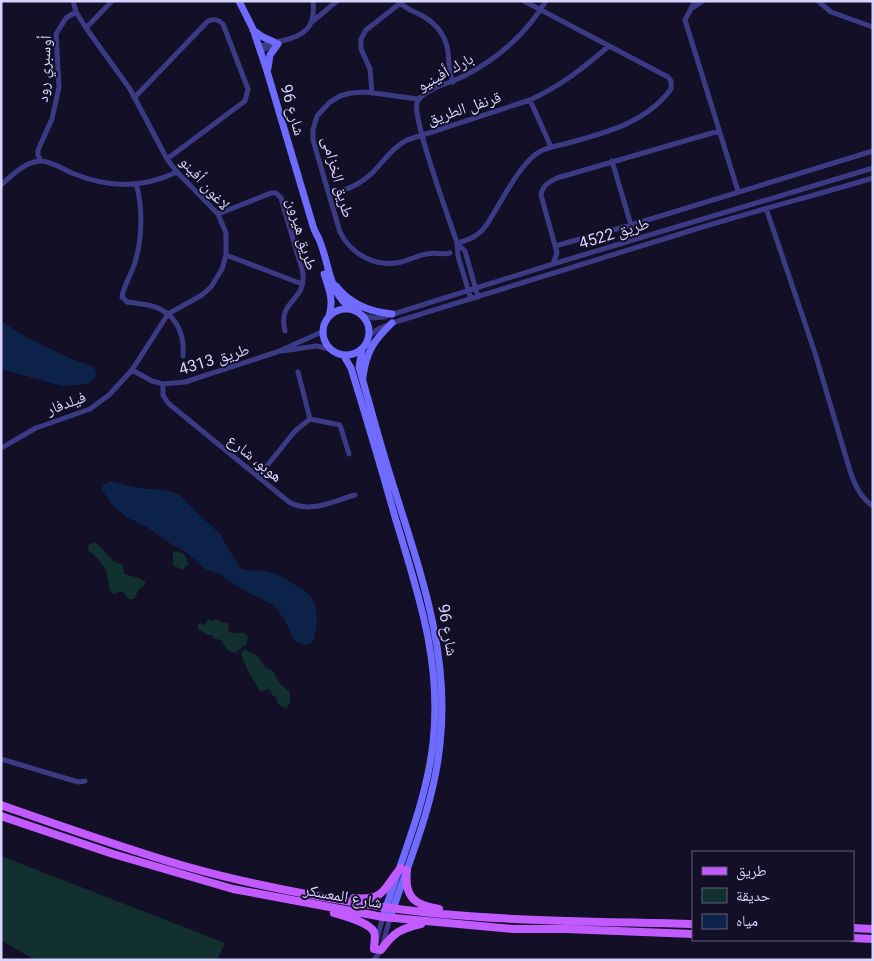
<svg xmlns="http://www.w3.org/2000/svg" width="874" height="961" font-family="Roboto,'Noto Naskh Arabic',sans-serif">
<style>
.green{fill:#12302f}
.water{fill:#0c2248}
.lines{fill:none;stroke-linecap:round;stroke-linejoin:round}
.street{stroke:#3d3a85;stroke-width:5}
.secondary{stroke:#6f6bff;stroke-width:7}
.primary{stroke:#c25bff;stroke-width:8}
.labels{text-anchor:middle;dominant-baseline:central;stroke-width:4;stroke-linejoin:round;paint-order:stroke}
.street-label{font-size:16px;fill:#d9d4ff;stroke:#130f26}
</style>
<rect width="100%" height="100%" fill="#130f26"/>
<path class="green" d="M96 542 113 561 123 565 124 574 139 578 145 582V585L139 589 134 599H129L122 591 114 594 110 591 106 570 98 559 88 550 89 544Z
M175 551 184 554 189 564 182 570 173 565V552Z
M208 619 212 621 217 619 223 623H227L229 625 228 632C230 632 232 633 234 633 241 634 244 630 248 637L246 644 235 653 227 650 221 640 215 639 212 635H208L198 629V624L201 623 205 625Z
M245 650 257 655 266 668 273 671 279 683 290 692V703L286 709 278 704 276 697 273 696 270 690 267 689 261 692C256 686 241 659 241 652Z
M1 856 225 943 217 960H35L1 940Z"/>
<path class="water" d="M1 321C24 337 49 348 74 360 79 363 87 363 92 366 96 369 96 372 96 376L89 384 62 386 1 369Z
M111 481C121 484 132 487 142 488 158 491 177 487 186 502L220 534 240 568C250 573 257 569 267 571 278 574 286 579 295 585 301 589 307 591 311 597 320 608 317 630 313 642L306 645 297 642 293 639 285 620 273 605 241 589 220 574 205 569 186 552 172 545 147 527 126 517 111 503 102 490 103 485Z"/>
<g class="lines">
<path class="street" d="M695 1 685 20 738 191
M818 1 831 12 873 27
M401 3C407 10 413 11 421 15 432 21 442 31 446 43 451 57 446 67 453 82
M691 9 703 1
M312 22 337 1
M86 28 112 1
M260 48C266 42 272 43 281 41 305 36 316 27 313 1
M260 51 275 45
M372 93 370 69 361 49V39L366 30 403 1
M134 98 208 21C214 19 218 19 223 24L248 89 245 101 167 159
M418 99 366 92 351 93 340 96 330 102 317 116 313 130V140L340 232C351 254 375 268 401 262 410 260 418 255 427 254 435 252 442 255 450 253
M530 100 551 147
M41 161 38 155V150L52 119 59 87 56 34 66 18 76 12
M612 161 631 225
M136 184C143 206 142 237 136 259 133 272 124 284 122 297L127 302C135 303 144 304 152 306 175 312 185 333 183 356
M1 185C12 175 25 162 40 161 51 161 63 169 72 173 108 188 141 189 177 172
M329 195C346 190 360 185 373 172 385 160 392 148 407 140L530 100C562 85 582 69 609 46
M766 208 815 353 851 474C856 487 861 498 873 506
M218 214 271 193H276L281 198C286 216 292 235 297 253 299 260 303 269 303 276 305 301 277 301 285 331
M457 243C465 241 472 239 478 234 485 229 488 223 492 216 504 197 518 168 536 154 545 147 558 146 568 143 606 133 647 122 671 89V81L668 77 524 1
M457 243 465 251 478 297
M555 246 631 225 873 151
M226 255 302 284
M553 264 557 253 541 195C542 186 549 182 557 178L719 131
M471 299 458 256 457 243C450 221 412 119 417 103 421 90 450 83 462 77 496 60 526 34 546 1
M362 315 373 318 384 317 553 264 873 168
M369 336 378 329 392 323C488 294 584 263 680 234 744 214 809 197 873 178
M282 351 316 346 330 349
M132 370 152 381 163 384 185 382 277 352 324 331
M298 372 310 419
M163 384V395L168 403 289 502C310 514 333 501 355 495
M1 448 36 428 90 409 109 395 132 370 168 314 202 295 211 287 222 269 226 255V233L218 214 177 172 167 159 130 89 86 28 76 12 73 1
M258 477 295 431 310 419 340 425 349 454
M1 759 78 782 85 781
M377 938 383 917
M374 960 381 950 390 918"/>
<path class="secondary" d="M239 1 253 29 267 71 313 226C314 230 316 233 318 237 330 262 327 292 352 309
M253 30 263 37 274 42
M268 68 270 55 278 44
M324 274C329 289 334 300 329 316
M336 286C350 304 370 312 392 314
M323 332a23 23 0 1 1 46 0a23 23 0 1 1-46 0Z
M362 349 359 367C371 409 382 452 396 494 422 577 450 656 440 744 434 805 409 861 390 918
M344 356 351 368C366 417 381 467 395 517 418 593 442 661 433 743 426 804 401 859 383 917
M363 377C366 352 374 340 392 323"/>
<path class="primary" d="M1 805C61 826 120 847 181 865 247 884 316 897 384 907 486 922 590 921 693 924
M1 816 113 854 233 889 383 917 513 929H566L693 934
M407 870C404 897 414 905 439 909
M354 898C386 901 383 888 401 868
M334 913C344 916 369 922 374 932 376 937 374 944 374 949L381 950C394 932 400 929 421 924
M853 928 873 929
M853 938 873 939"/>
</g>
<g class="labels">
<g class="street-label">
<text transform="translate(44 69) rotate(-87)">أوسبري رود</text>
<text transform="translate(445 72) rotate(-29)">بارك أفينيو</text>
<text transform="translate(464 108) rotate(-18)">قرنفل الطريق</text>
<text transform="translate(293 110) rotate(74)">شارع 96</text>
<text transform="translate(338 177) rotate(75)">طريق الخزامى</text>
<text transform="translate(205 183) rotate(48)">لاغون أفينو</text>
<text transform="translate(614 233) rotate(-17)">طريق 4522</text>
<text transform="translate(302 234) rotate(74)">طريق هيرون</text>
<text transform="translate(214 359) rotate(-17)">طريق 4313</text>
<text transform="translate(66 403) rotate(-20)">فيلدفار</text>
<text transform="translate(255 458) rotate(39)">هوبو، شارع</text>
<text transform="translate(448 630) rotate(80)">شارع 96</text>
<text transform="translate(343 896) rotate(10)">شارع المعسكر</text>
</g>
</g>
<rect width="874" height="961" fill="none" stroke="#d9d4ff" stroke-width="5"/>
<rect x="692" y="851" width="162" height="90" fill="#130f26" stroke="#625e7d"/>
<rect x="702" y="867" width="25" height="8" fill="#c25bff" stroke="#625e7d"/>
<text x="736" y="876" font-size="15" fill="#d9d4ff">طريق</text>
<rect x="702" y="888" width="25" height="15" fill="#12302f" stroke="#625e7d"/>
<text x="736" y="901" font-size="15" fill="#d9d4ff">حديقة</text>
<rect x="702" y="914" width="25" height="15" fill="#0c2248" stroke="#625e7d"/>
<text x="736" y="926" font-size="15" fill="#d9d4ff">مياه</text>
</svg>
